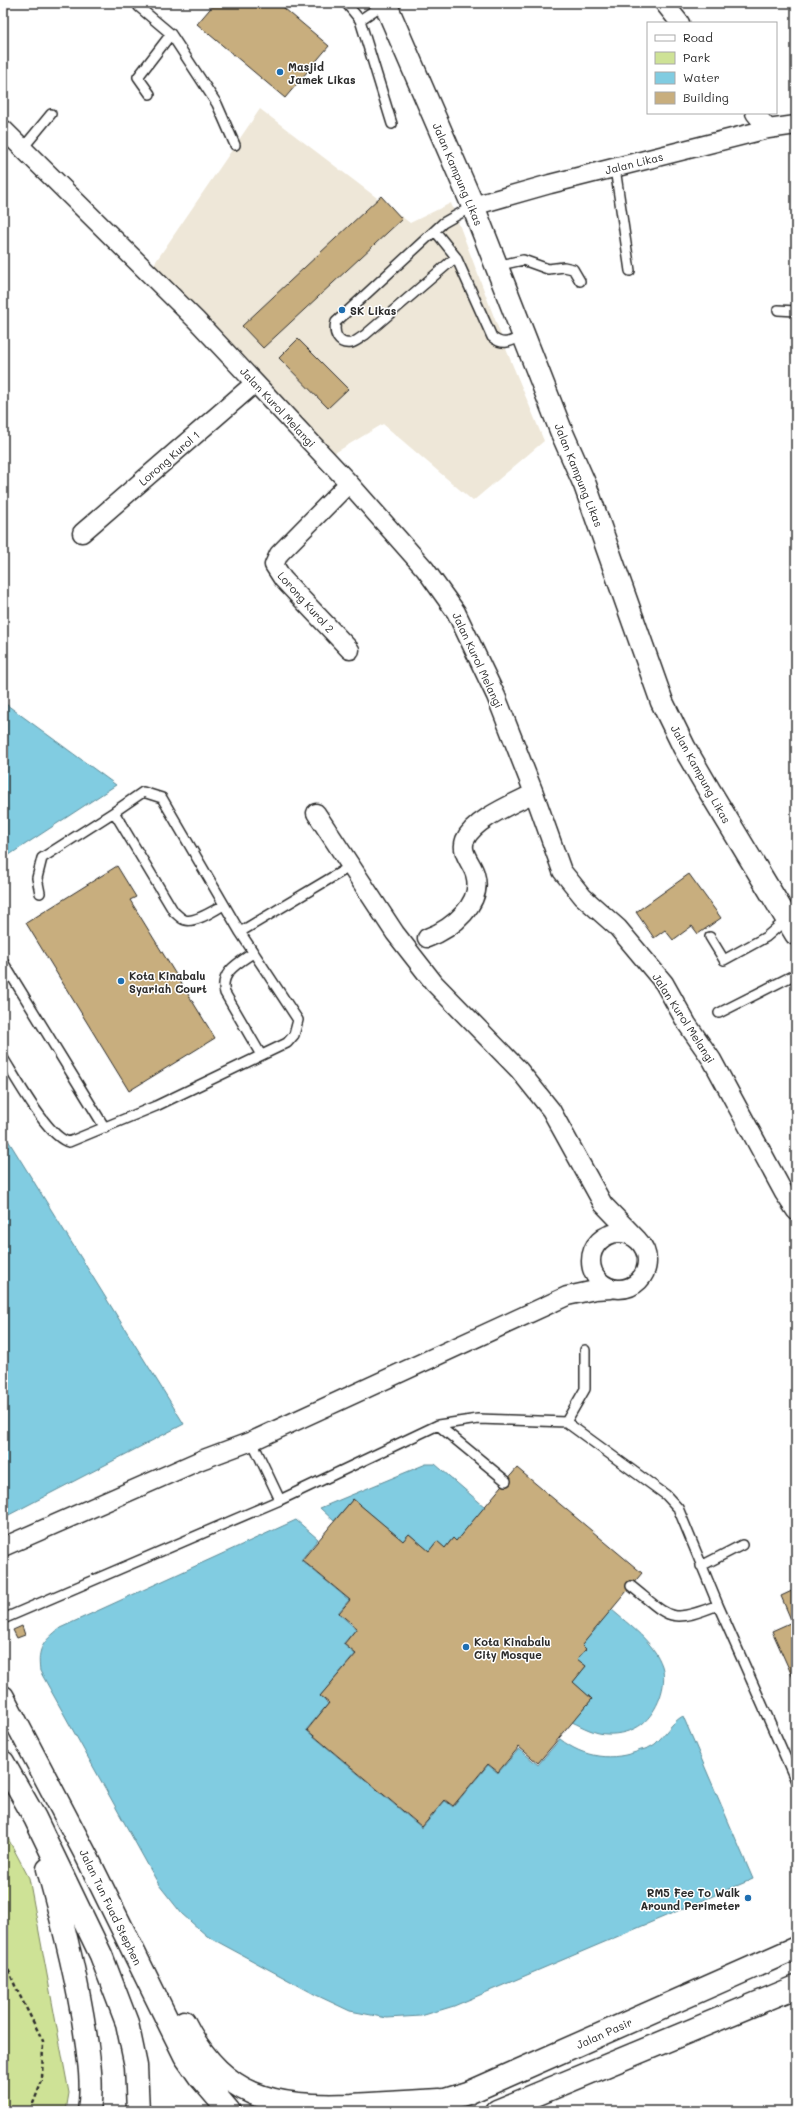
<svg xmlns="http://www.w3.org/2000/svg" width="799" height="2114" font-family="Mali,sans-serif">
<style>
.built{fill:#eee7d8}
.green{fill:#cee296;stroke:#7c8660}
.water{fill:#81cce1;stroke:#5f8c98}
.building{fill:#c8ae7e;stroke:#2b2b2b}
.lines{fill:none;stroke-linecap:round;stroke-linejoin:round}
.lane-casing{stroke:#2b2b2b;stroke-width:12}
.street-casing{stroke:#2b2b2b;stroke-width:21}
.secondary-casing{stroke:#2b2b2b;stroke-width:25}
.highway-casing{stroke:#2b2b2b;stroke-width:25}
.path{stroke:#2b2b2b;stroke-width:2.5;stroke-dasharray:4 3;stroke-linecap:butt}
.lane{stroke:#fff;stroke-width:9}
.street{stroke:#fff;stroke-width:18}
.secondary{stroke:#fff;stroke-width:22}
.highway{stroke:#fff;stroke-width:22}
.poi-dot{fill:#1f6fb2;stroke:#fff;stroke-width:1.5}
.labels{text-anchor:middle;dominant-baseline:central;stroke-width:3;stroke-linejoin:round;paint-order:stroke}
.poi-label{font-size:11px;font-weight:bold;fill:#2b2b2b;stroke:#fff;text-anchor:start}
.street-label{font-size:11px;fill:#2b2b2b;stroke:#fff}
</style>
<rect width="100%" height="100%" fill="#fff"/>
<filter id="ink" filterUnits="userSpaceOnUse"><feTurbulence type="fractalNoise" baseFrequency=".025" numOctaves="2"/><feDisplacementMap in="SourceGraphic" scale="8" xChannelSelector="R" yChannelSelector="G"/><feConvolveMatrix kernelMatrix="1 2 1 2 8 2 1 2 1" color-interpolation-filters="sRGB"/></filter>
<g filter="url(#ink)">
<path class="built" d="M260 109 410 223 451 203 508 354 544 441 473 501 383 424 328 457 152 267Z"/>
<path class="green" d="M3 1829 29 1878 69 2093 66 2111H3Z"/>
<path class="water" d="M3 702 116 785 3 859Z
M3 1132 184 1424 3 1518Z
M426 1464H435L485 1507 456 1541 452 1539 445 1548 437 1541 429 1551 409 1534 403 1541 353 1499 334 1521 320 1508Z
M296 1520 318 1539 301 1560 349 1600 338 1613 356 1629 343 1644 355 1654 320 1696 328 1704 306 1730 422 1828 445 1801 453 1807 488 1765 498 1773 519 1749 538 1765 560 1739C584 1758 613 1762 641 1750 646 1749 651 1747 655 1744 665 1735 672 1722 683 1716L753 1879 454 2006 421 2016 387 2018 350 2011 316 1995 207 1936 182 1914 159 1885 40 1671C37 1648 43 1642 60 1628Z
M611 1609C629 1625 654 1642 662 1666 668 1685 657 1712 642 1724 633 1731 618 1735 607 1734 595 1734 583 1727 572 1722L592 1699 573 1682 586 1666 577 1659 586 1649 582 1645Z"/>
<path class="building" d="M215 3H278L329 46 285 98 197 24Z
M381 196 402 219 263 348 242 326Z
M298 339 348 389 328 408 279 358Z
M117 866 136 897 130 900 215 1038 129 1091 26 923Z
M689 874 721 918 698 934 692 926 673 940 665 930 654 938 636 912Z
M517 1468 642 1573 582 1645 586 1649 577 1659 586 1666 573 1682 592 1699 538 1763 519 1747 498 1772 488 1764 453 1806 445 1800 422 1827 307 1730 329 1703 320 1696 356 1654 344 1644 357 1628 339 1613 350 1600 302 1560 353 1499 403 1541 409 1534 429 1551 437 1541 445 1548 453 1538 456 1541Z
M796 1589V1679L794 1680 772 1631 792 1622 781 1596Z
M22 1626 25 1635 17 1638 13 1630Z"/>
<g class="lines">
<g class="lane-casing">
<path id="lane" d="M138 3 139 7 171 34 217 104 235 145
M346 3 360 20
M385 3 360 20 392 124
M150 94 138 77 171 34
M23 148 51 114
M615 168 630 271
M435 231 456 257 492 337C504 347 511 341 524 335
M456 257 365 335C361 337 356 342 351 343 338 345 333 333 336 322L443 223 473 206
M496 266 523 260 548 269 564 267 573 269 580 281
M778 310 796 311
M114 812 174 912C177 914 181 919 185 920 196 923 214 910 224 905
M240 932 351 866
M710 937 724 960 766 937 787 919
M253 953C238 963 219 973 225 993L261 1055
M3 962 105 1128
M719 1013 796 974
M3 1058C16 1078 48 1138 69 1142L156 1106 287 1043 294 1035 298 1020 240 932 162 798 143 792 114 812 42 858 37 878 40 893
M566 1422 585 1389V1350
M438 1425 506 1481
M252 1441 280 1500
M701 1566 742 1545
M631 1586C670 1617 668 1625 718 1605
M3 1619 280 1500 438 1425 478 1419 566 1422 666 1495 678 1508 718 1605 796 1781"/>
</g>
<g class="street-casing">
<path id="street" d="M664 3 680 23
M755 113 768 129
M3 129 196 320 349 483 425 569 456 612 496 696 534 793 562 871 583 897 618 928 664 983 687 1024 712 1060 784 1193 796 1211
M473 206 550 184 768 129 796 125
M349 483 279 554 274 565 283 579 350 650
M82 533 255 383
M316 813 395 933 434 983 519 1070 551 1110 603 1204 638 1240
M427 938C452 929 484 903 475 874 472 863 460 853 465 840 474 819 515 803 534 793
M591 1261a28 28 0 1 1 56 0a28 28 0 1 1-56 0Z
M3 1547 201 1460 252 1441 567 1296 595 1290 611 1289"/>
</g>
<g class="secondary-casing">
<path id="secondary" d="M385 3 473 206 562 433 585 485 662 702 684 747 709 790 796 934
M422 2107 468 2093 796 1948
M497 2111 796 1987"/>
</g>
<g class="highway-casing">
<path id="highway" d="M3 1697 87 1857 185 2056 199 2076 229 2111
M3 1762 35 1818 101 1955 127 2023 136 2066 138 2111
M48 1869C63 1923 77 1977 85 2032 89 2059 93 2084 89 2111
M184 2022C222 2098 273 2108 352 2105 381 2103 411 2102 440 2100"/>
</g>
<path class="path" d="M3 1957 16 1988 43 2041 42 2081 30 2111"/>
<use href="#lane" class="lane"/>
<use href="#street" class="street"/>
<use href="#secondary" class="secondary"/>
<use href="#highway" class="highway"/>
</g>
</g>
<g class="poi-dot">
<circle cx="280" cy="72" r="4"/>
<circle cx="342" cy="310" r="4"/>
<circle cx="121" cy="981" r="4"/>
<circle cx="466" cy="1647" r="4"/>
<circle cx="748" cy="1898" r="4"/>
</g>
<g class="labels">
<g class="poi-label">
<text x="288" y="66">Masjid<tspan x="288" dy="13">Jamek Likas</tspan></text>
<text x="350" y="310">SK Likas</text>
<text x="129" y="975">Kota Kinabalu<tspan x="129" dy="13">Syariah Court</tspan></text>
<text x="474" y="1641">Kota Kinabalu<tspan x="474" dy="13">City Mosque</tspan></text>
<text x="740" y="1892" text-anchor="end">RM5 Fee To Walk<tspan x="740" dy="13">Around Perimeter</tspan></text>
</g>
<g class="street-label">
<text transform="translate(634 163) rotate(-14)">Jalan Likas</text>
<text transform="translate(458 174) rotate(67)">Jalan Kampung Likas</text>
<text transform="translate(278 407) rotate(47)">Jalan Kurol Melangi</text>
<text transform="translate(169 458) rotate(-41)">Lorong Kurol 1</text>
<text transform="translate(579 475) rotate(68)">Jalan Kampung Likas</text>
<text transform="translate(306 602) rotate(48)">Lorong Kurol 2</text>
<text transform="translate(478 660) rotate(65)">Jalan Kurol Melangi</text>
<text transform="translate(701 774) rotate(61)">Jalan Kampung Likas</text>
<text transform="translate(684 1018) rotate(57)">Jalan Kurol Melangi</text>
<text transform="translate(111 1907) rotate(64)">Jalan Tun Fuad Stephen</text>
<text transform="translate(604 2033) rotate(-24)">Jalan Pasir</text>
</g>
</g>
<rect width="799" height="2114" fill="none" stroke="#fff" stroke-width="16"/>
<rect x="8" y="8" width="783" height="2098" fill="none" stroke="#2b2b2b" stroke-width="1.5" filter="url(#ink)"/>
<rect x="647" y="22" width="130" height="92" fill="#ffffff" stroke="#aaaaaa"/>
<rect x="655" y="35" width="20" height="6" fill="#ffffff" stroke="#aaaaaa"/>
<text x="683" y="42" font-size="12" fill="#2b2b2b">Road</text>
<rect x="655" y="52" width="20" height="12" fill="#cee296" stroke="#aaaaaa"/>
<text x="683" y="62" font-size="12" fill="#2b2b2b">Park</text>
<rect x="655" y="72" width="20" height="12" fill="#81cce1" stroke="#aaaaaa"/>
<text x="683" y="82" font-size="12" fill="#2b2b2b">Water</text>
<rect x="655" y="92" width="20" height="12" fill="#c8ae7e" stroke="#aaaaaa"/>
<text x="683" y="102" font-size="12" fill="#2b2b2b">Building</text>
</svg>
